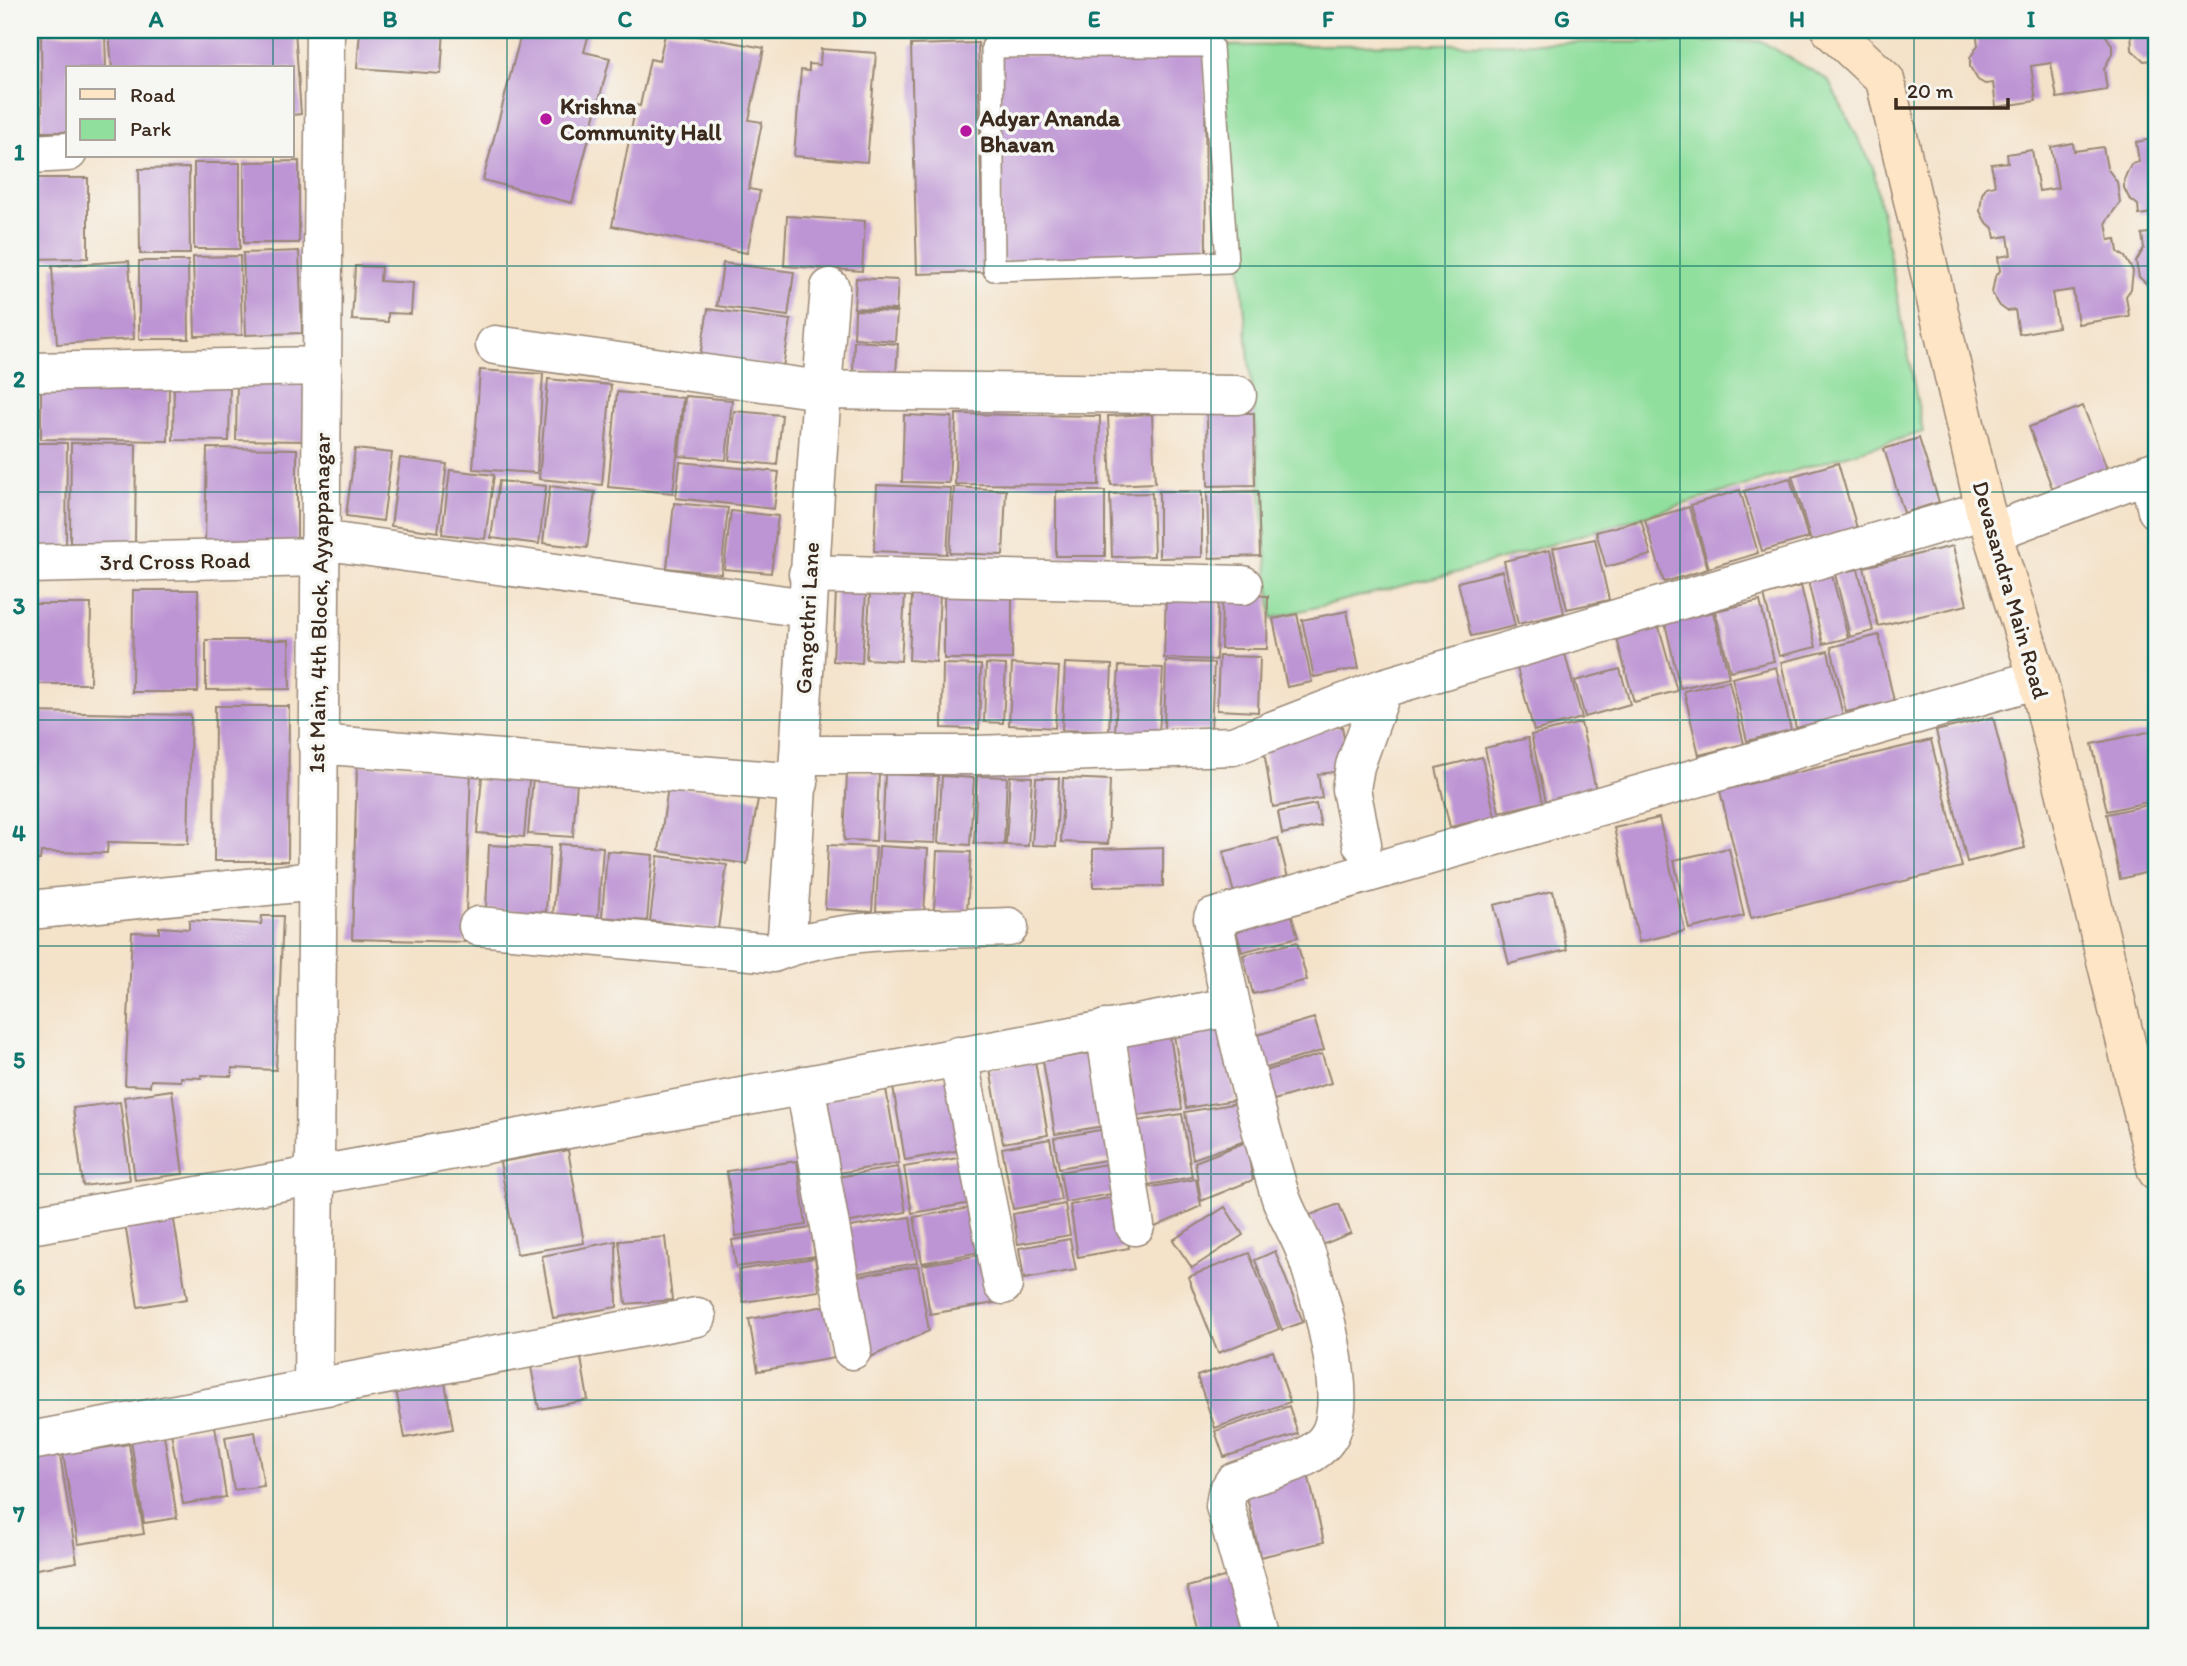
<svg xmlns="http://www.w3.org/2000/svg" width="2187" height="1666" font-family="Itim,sans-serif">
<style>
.green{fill:#90df9d;stroke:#66845e;stroke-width:2}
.building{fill:#be95d4}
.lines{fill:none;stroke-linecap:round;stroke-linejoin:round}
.service-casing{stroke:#988674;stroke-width:24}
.minor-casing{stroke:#988674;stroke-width:41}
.secondary-casing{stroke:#988674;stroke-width:41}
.service{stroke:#fff;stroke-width:21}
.minor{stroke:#fff;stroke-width:38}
.secondary{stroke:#fde5c5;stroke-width:38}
.grid{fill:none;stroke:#0f766e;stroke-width:2;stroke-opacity:0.55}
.poi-dot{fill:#b5179e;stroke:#f6f6f2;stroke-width:2.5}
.labels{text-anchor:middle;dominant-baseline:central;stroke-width:7;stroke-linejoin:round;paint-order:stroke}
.poi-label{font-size:23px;font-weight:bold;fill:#3b2a1e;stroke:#f6f6f2;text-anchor:start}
.street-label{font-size:23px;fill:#3b2a1e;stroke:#f6f6f2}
.neatline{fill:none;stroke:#0f766e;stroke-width:2.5}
.grid-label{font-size:23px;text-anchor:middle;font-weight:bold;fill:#0f766e}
</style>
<rect width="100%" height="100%" fill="#f6f6f2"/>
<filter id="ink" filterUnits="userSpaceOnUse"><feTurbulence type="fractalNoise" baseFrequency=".0143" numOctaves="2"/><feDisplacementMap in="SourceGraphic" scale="14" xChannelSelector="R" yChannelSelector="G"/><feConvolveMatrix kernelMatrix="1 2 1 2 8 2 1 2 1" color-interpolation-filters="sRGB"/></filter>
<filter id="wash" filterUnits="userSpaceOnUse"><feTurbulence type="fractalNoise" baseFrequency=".00686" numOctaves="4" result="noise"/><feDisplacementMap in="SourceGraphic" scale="28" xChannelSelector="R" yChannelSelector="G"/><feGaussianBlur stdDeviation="1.57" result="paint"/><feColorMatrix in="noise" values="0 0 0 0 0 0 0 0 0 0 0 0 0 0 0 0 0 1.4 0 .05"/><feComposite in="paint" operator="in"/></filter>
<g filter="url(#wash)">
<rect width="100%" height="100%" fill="#f4e2c9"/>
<path class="green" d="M1761 41 1828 80 1873 167 1923 432 1459 572 1272 618 1221 46Z"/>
<g id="blocks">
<path class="building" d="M295 30 301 114 292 115V68H112L109 31Z
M360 30H444L441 74 357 68Z
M522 30H590L584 52 610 58 572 203 483 180Z
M666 30 764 48 749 120 762 122 749 189 760 191 747 253 612 226 636 105 640 106 650 59 659 61Z
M1976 30H2102L2112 45V54L2104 69 2107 90 2057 98 2051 63 2031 66 2036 101 1996 107 1993 83 1985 84 1978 80 1970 67V58L1978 45Z
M2131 30H2157V82L2152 60 2144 61 2132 50Z
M105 33 106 68H68V132H42L41 34Z
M978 43 983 272 917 274 911 45Z
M821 49 876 53 867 162 794 156 801 70 809 71V64L820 65Z
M1205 53 1206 259 1001 261 1000 55Z
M2157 130V287L2151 288 2139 277 2136 262 2144 248 2142 234 2155 232 2152 213 2139 215 2138 205 2129 198 2124 188V179L2131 164 2139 162 2136 142 2152 139 2151 131Z
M2073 143 2074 151 2103 147 2107 168 2117 182 2120 202 2106 222 2109 240 2116 239 2118 252 2125 257 2133 271 2131 289 2126 296 2129 316 2078 324 2073 290 2052 293 2058 327 2019 334 2015 310 2007 311 2000 306 1992 293 1995 277 2000 271 1998 257 2011 255 2008 236 1995 238 1993 228 1985 221 1980 211 1982 194 1986 187 1995 185 1991 164 2008 162 2007 154 2032 150 2039 191 2058 188 2051 147Z
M299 161V243H244V162Z
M194 163H240V249H194Z
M189 168 190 254H140L139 169Z
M30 178H88V258L30 259Z
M787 216 865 221 862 271 784 266Z
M299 251 302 333 246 335 243 253Z
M240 256 242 335 195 336 193 257Z
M129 261 134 339 57 344 52 266Z
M139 261H188L189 339H139Z
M723 263 794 272 788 316 717 306Z
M355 266 381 267 380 281 413 283 411 314 388 313V322L352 320Z
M856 278 898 280 896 310 854 308Z
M708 309 791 320 783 367 700 356Z
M855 310 897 312 895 341 854 338Z
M854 341 898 344 896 374 853 371Z
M480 370 543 374 537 473 473 469Z
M237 377 307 378 306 441 236 440Z
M548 379 611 385 602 485 539 479Z
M174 383 230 384 229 441 173 440Z
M41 387 169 388 168 441 41 439Z
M617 392 683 398 673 493 608 487Z
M30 394H34V437H30Z
M685 396 732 400 726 460 679 456Z
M2083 406 2107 469 2053 490 2029 427Z
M734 411 782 415 777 465 729 460Z
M1207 413H1254L1255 485 1208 486Z
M956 414 1100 416 1099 485 955 484Z
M1152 414 1155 483 1111 485 1108 416Z
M904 415 952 417 949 483 902 482Z
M1919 438 1939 502 1904 513 1884 449Z
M30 443H67L66 549 30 548Z
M71 443 136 444 135 544 70 543Z
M207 448 297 449V545L205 544Z
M355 449 392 453 383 521 346 516Z
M400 458 447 464 438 532 391 526Z
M680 462 779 472 774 509 676 498Z
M1838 463 1857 528 1811 541 1792 476Z
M450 470 494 475 485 539 442 534Z
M1790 478 1808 538 1762 551 1744 491Z
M499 481 546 486 539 544 491 538Z
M877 485 951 488 947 554 874 551Z
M550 486 595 492 587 548 543 543Z
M954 487 1006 490 1003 555 950 553Z
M1740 490 1758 553 1709 568 1691 505Z
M1056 491H1105V556H1056Z
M1159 491H1202V557L1159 558Z
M1258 491 1260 556 1209 558 1207 492Z
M1152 493 1154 556 1112 557 1110 494Z
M674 503 728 508 721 574 667 568Z
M1689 507 1708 569 1664 582 1645 520Z
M731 511 778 516 771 573 724 569Z
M1641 520 1651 555 1606 567 1596 532Z
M1595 539 1609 600 1567 609 1553 548Z
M1953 546 1967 605 1878 626 1864 567Z
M1550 550 1564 613 1518 624 1504 561Z
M1858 569 1873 631 1850 637 1835 574Z
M1502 571 1515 626 1471 636 1458 582Z
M1832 575 1848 638 1823 644 1808 581Z
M1801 586 1816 647 1779 656 1764 595Z
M133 590H198V692H132Z
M836 591 866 592 862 663 833 661Z
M870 593 905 594 901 661 866 659Z
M912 594 940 595 936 662 909 660Z
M944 594H1012V659H944Z
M1166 594 1218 596 1216 660 1164 658Z
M1222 594 1268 596 1267 649H1221Z
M1760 601 1774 661 1730 671 1715 611Z
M30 604H91L90 684H30Z
M1347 611 1359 668 1314 677 1302 620Z
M1713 612 1729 677 1680 688 1665 623Z
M1297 614 1312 682 1287 687 1273 619Z
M1659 627 1677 691 1634 702 1617 639Z
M1879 635 1894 701 1846 712 1831 647Z
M206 640H289L290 689 206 690Z
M1828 651 1843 716 1796 728 1781 662Z
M1565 654 1582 718 1534 731 1517 668Z
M1219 656 1260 657 1258 712 1217 710Z
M1166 661 1214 663 1211 731 1164 729Z
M1065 663 1112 665 1109 732 1062 730Z
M943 664 981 665 979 729 942 728Z
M986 664 1006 665 1003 723 984 722Z
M1012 664 1059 667 1055 728 1009 725Z
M1119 666 1163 668 1159 733 1115 731Z
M1776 667 1791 730 1747 741 1732 678Z
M1620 669 1630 704 1585 717 1575 681Z
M1729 681 1744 744 1699 755 1684 691Z
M215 706H289L288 861H214Z
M30 712 191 715 188 844 108 842 107 853 41 852 40 860H30Z
M1993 717 2025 848 1967 862 1936 731Z
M1581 723 1596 790 1546 801 1531 735Z
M1342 726 1349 770 1318 774 1322 798 1273 807 1263 745 1282 736Z
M2157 730V800L2107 811 2092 744Z
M1528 738 1543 802 1499 812 1485 748Z
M1931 740 1962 867 1751 918 1720 791Z
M1482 757 1495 817 1450 827 1436 768Z
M357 765 471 768 465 942 352 939Z
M483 765 530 769 524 837 477 833Z
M847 773 879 774 876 841 844 840Z
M885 774 938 776 935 843 882 841Z
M942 776 974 778 970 845 938 843Z
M977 776 1007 777 1004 845 974 843Z
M1010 776 1032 777 1028 846 1006 845Z
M533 777 577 781 573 837 528 834Z
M1036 778H1059L1056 846 1032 845Z
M1063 778 1110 780 1108 844 1061 842Z
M668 786 758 799 747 864 659 851Z
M2157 803V870L2120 879 2107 814Z
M1316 804 1321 826 1282 834 1278 812Z
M1659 818 1685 931 1639 942 1614 828Z
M1278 838 1290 886 1236 901 1223 852Z
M559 844 603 847 598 917 553 914Z
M489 845 550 848 546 912 486 909Z
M828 845 876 847 872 912 825 909Z
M879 846 928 849 924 913 876 911Z
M1163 847V886L1093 887V849Z
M1729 848 1744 916 1689 929 1674 860Z
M607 851 653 855 647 921 602 917Z
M937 851 971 852 967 911 934 909Z
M658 856 727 865 718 929 650 921Z
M1553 891 1567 950 1509 964 1494 905Z
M1291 913 1298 937 1242 952 1235 927Z
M262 916H283L276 1070 232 1068V1076L201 1075V1078L181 1077V1081L151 1080 150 1086 125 1085 132 932 159 933V927L189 929V920L261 924Z
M1297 942 1307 980 1253 994 1243 955Z
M1314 1018 1324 1050 1263 1069 1254 1036Z
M1223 1028 1235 1100 1186 1108 1174 1035Z
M1170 1036 1182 1109 1136 1116 1124 1043Z
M1091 1053 1104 1126 1055 1134 1043 1061Z
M1322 1054 1331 1083 1274 1100 1265 1071Z
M1035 1061 1048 1135 1003 1143 990 1069Z
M954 1077 967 1149 905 1160 893 1087Z
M886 1089 899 1163 832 1174 820 1100Z
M172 1090 183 1174 135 1180 124 1097Z
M120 1102 130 1180 83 1186 73 1108Z
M1238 1103 1245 1141 1193 1159 1185 1112Z
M1182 1114 1192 1177 1148 1185 1137 1121Z
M1106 1129 1111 1159 1059 1168 1054 1138Z
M1050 1139 1061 1200 1013 1209 1002 1148Z
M1246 1142 1253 1180 1201 1201 1195 1162Z
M568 1150 584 1243 517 1254 500 1162Z
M970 1156 978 1202 912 1213 904 1167Z
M797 1161 806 1225 736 1236 727 1171Z
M1112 1163 1117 1193 1065 1202 1060 1172Z
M898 1167 906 1212 845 1223 837 1177Z
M1196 1179 1201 1206 1153 1228 1146 1188Z
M1120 1196 1129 1248 1078 1257 1070 1205Z
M1065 1204 1070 1235 1018 1244 1013 1214Z
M1339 1204 1351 1233 1322 1245 1310 1215Z
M977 1207 985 1251 922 1263 914 1217Z
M1225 1207 1243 1235 1192 1268 1173 1240Z
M173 1215 187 1299 138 1307 125 1223Z
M910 1217 917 1263 853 1274 845 1228Z
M811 1228 815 1256 736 1267 732 1240Z
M665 1237 672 1300 626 1304 619 1241Z
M1070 1239 1076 1270 1024 1279 1019 1248Z
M616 1241 617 1307 553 1318 542 1256Z
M1275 1251 1303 1322 1282 1330 1255 1260Z
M1249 1253 1279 1329 1218 1353 1188 1277Z
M986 1254 995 1303 930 1314 922 1265Z
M815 1258 819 1291 743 1302 738 1270Z
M918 1266 929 1331 866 1359 852 1277Z
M826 1306 835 1358 758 1371 749 1319Z
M1273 1351 1290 1402 1215 1428 1197 1376Z
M581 1358 588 1400 539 1409 531 1367Z
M445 1382 453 1429 405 1438 396 1390Z
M1289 1406 1298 1434 1224 1457 1215 1431Z
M215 1426 226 1497 183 1504 171 1432Z
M255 1432 264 1486 234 1490 225 1437Z
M164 1435 177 1518 144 1523 131 1440Z
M129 1444 144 1534 78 1544 63 1454Z
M60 1455 77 1562 31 1570 30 1459Z
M1308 1474 1324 1542 1260 1557 1245 1488Z
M1235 1574 1252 1636H1200L1187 1587Z"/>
</g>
</g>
<g filter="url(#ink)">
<use href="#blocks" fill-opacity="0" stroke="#988674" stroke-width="2"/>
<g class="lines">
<g class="service-casing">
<path id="service" d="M1117 46H1212L1227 262 994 270 992 47Z"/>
</g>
<g class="minor-casing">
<path id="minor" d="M30 154 68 152
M495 345 821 390 1237 395
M30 372 322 366
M2148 473 2157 510
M1993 532 2157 470
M320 540 806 608
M30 564 319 557
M808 574 1243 585
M317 744 799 783
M801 755H976L1233 746 1383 688 1985 510
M1362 844 1351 789 1355 766 1383 688
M30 910 316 881
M478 926 773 953C841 925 936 930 1009 927
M786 948C803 728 811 508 830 288
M1105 1029 1135 1226
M958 1056 1003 1285
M805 1085 852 1350
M30 1225 313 1176 1230 1007
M313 1388 325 30
M30 1441 697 1317
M1262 1636 1225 1506 1227 1493 1234 1482C1264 1470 1316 1464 1331 1432 1348 1392 1321 1298 1307 1256 1300 1234 1285 1214 1279 1192 1252 1102 1231 1010 1213 918L2038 679"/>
</g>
<g class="secondary-casing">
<path id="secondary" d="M1831 30 1885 80 1985 510 2038 679 2157 1171"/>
</g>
<use href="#service" class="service"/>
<use href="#minor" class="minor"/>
<use href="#secondary" class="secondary"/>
</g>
</g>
<path class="grid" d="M273 30V68M507 30V1636M742 30V1636M976 30V1636M1211 30V1636M1445 30V1636M1680 30V1636M1914 30V1636M273 156V1636M30 266H2157M30 492H2157M30 720H2157M30 946H2157M30 1174H2157M30 1400H2157"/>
<g class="poi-dot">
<circle cx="546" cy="119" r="7"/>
<circle cx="966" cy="131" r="7"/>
</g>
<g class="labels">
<g class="poi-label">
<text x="560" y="106">Krishna<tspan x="560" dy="26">Community Hall</tspan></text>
<text x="980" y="118">Adyar Ananda<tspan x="980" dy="26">Bhavan</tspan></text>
</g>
<g class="street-label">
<text transform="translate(175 561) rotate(-1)">3rd Cross Road</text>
<text transform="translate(2011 590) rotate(74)">Devasandra Main Road</text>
<text transform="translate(319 603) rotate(-89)">1st Main, 4th Block, Ayyappanagar</text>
<text transform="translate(807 618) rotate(-87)">Gangothri Lane</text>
</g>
</g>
<rect width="2187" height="1666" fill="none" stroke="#f6f6f2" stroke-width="77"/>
<rect x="66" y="66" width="228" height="91" fill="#f6f6f2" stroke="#aba49d" stroke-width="2"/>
<rect x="80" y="89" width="35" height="10" fill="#fde5c5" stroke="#aba49d" stroke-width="2"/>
<text x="130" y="102" font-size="21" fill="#3b2a1e">Road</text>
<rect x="80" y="119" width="35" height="21" fill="#90df9d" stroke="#aba49d" stroke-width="2"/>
<text x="130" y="136" font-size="21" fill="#3b2a1e">Park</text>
<path d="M1896 98v10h112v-10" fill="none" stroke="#3b2a1e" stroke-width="3.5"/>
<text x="1907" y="98" font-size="21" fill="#3b2a1e" stroke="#f6f6f2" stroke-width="5" paint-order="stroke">20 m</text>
<rect x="38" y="38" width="2110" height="1590" class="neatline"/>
<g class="grid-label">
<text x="156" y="27">A</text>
<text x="390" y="27">B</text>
<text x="625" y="27">C</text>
<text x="859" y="27">D</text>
<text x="1094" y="27">E</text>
<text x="1328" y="27">F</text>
<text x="1562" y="27">G</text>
<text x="1797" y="27">H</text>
<text x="2031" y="27">I</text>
<text x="19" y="160">1</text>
<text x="19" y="387">2</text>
<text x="19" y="614">3</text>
<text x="19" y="841">4</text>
<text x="19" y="1068">5</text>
<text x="19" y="1295">6</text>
<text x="19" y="1522">7</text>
</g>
</svg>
